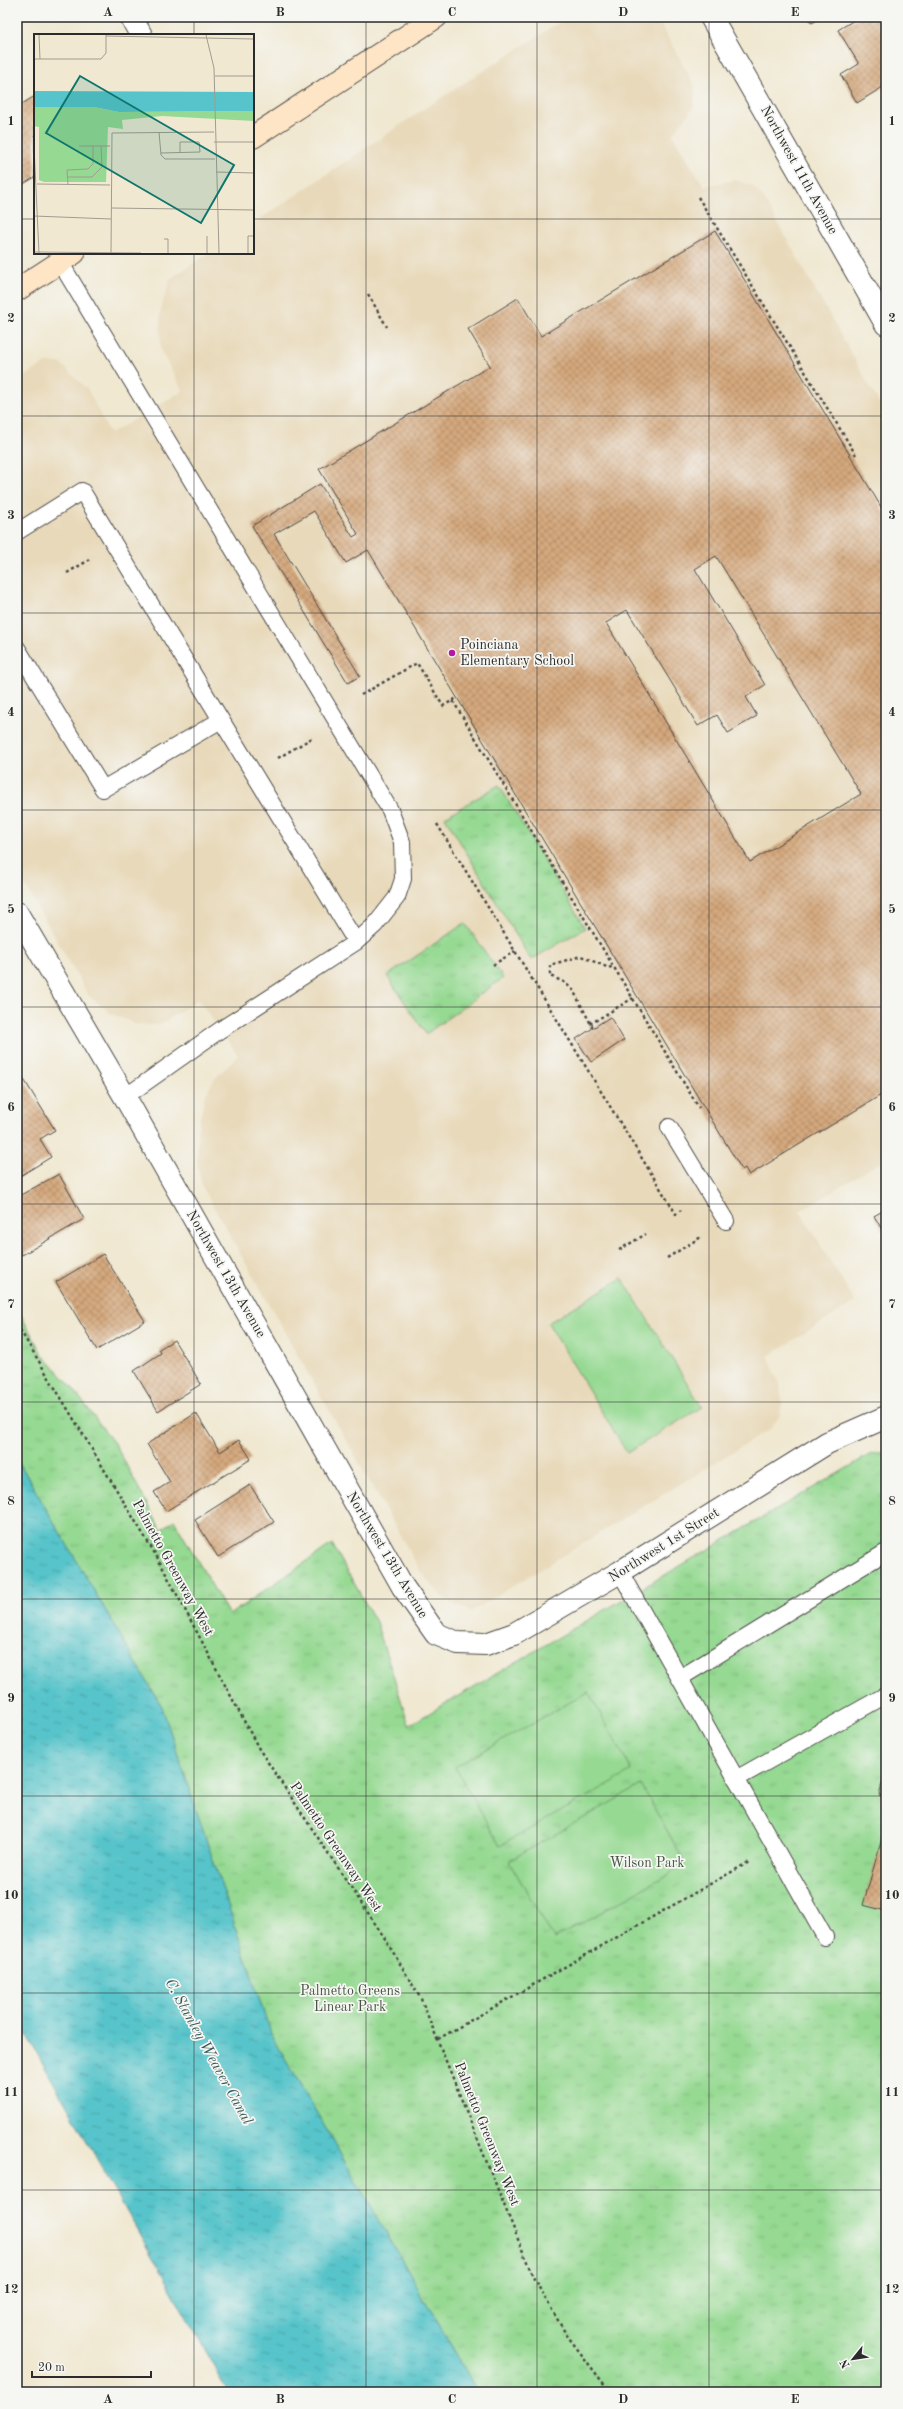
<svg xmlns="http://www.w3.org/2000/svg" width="903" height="2409" font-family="'Old Standard TT',serif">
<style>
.built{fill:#e8d9ba}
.park{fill:url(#park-tufts);stroke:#60825e}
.pitch{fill:#95d992;stroke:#60825e}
.water{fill:url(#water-ripples);stroke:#40787a}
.building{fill:url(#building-cross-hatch);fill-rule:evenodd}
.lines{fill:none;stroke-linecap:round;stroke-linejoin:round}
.lane-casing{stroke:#494744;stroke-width:18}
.street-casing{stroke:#494744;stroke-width:24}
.secondary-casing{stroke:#494744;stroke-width:24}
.path{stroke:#494744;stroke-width:2.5;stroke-dasharray:3 3;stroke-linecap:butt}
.lane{stroke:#fff;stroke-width:16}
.street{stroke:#fff;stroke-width:22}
.secondary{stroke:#fde5c5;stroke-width:22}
.grid{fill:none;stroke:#2b2b2b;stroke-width:1;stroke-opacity:0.55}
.poi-dot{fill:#b5179e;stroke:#f6f6f2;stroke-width:1.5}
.labels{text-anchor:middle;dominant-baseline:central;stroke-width:3.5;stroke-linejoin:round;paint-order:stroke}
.street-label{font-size:14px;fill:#2b2b2b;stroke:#f6f6f2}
.poi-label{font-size:14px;fill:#2b2b2b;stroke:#f6f6f2;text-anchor:start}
.park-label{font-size:14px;fill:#465645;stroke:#f6f6f2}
.water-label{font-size:15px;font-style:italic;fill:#38595b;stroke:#f6f6f2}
.inset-road{fill:none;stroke:#a19c8f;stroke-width:1}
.view{fill:#0f766e;fill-opacity:0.15;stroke:#0f766e;stroke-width:2}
.inset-edge{fill:none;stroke:#2b2b2b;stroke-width:2}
.neatline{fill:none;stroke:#2b2b2b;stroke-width:1.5}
.grid-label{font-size:13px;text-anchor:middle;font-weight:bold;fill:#2b2b2b}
</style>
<defs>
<pattern id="park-tufts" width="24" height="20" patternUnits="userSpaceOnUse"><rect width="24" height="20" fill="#95d992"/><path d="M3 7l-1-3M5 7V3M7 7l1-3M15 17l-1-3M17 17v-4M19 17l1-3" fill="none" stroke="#81ba7e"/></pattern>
<pattern id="water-ripples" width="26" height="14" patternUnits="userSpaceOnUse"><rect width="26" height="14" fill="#56c4ca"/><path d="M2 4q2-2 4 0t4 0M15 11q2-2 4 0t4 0" fill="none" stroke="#479fa4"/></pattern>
<pattern id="building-cross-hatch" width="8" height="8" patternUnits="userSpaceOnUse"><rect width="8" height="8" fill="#d5a97e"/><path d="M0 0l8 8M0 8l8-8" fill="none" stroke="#ad8a67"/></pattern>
</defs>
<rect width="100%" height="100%" fill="#f6f6f2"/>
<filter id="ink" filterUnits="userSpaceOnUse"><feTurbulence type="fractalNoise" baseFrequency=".025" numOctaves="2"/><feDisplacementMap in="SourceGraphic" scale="8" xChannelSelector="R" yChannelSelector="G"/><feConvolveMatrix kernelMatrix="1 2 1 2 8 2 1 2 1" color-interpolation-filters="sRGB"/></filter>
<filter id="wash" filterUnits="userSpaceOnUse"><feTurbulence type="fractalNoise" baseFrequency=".012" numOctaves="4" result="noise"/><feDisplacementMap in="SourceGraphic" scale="16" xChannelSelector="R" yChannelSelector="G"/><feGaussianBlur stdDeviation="0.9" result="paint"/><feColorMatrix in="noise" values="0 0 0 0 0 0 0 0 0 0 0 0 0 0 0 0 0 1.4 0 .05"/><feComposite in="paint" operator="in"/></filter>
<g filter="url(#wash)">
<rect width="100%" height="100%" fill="#f0e8d1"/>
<path class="built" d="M568 17H656L695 86 694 107 672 135 676 141 704 186 735 180 753 186 764 199 886 415V1159L800 1211 855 1302 768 1356 780 1385 782 1403 779 1417 770 1429 472 1611 455 1606 441 1596 421 1572 202 1186 197 1162 198 1128 205 1096 214 1080 238 1055 198 999 160 1025 135 1024 112 1014 89 996 17 872V381L46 363H60L87 389 110 434 183 391 161 351 160 313 170 279 209 253H253V224L427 107Z"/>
<path class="park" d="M499 785 585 928 531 960 445 817Z
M465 923 503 978 426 1034 387 976Z
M17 1308 42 1354 71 1386 116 1446 161 1530 174 1520 229 1615 332 1544 376 1622 409 1725 871 1454 886 1452V2392H478L271 2034 162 1707 17 1459Z"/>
<path class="pitch" d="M622 1278 702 1407 627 1453 548 1323Z
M588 1692 632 1771 500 1846 455 1767Z
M641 1785 686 1864 554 1939 509 1861Z"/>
<path class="water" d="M17 1459 162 1707 271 2034 478 2392H229L17 2018Z"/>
<g id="blocks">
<path class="building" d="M808 17H822L812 23Z
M859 17H886V85L857 103 841 75 859 64 838 30Z
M35 96V177L17 188V107Z
M715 231 886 515V1092L749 1175 745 1168 742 1170 368 550 346 563 314 511 274 534 360 676 348 683 252 526 320 484 353 537 358 534 319 469 490 366 468 329 518 298 541 336ZM716 556 861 794 750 862 606 623 627 610 698 726 717 715 728 733 757 716 746 697 765 685 695 569Z
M610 1017 624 1040 591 1062 576 1039Z
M23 1078 55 1130 40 1139 51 1157 17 1178V1082Z
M59 1174 84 1219 22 1255 17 1246V1197Z
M886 1209V1236L874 1216Z
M103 1254 145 1321 97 1350 56 1282Z
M174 1340 201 1384 158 1411 134 1371 161 1353 159 1349Z
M196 1413 220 1452 239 1440 251 1459 166 1511 154 1492 170 1482 147 1444Z
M250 1485 274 1522 218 1557 195 1520Z
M886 1769V1797L879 1795Z
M886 1824V1911L863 1905Z"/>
</g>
</g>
<g filter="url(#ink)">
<use href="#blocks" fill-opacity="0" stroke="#494744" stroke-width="1"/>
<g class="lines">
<g class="lane-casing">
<path id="lane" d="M60 262 390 810 402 842 403 879 397 897 375 925 356 942 220 1030 125 1097
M17 532 82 491 356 942
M17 648 103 789 221 720
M669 1127 726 1221
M620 1572 825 1937
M680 1678 886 1552
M736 1779 886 1695"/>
</g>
<g class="street-casing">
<path id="street" d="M131 17 141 35
M711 17 886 324
M17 913 125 1097 403 1587 436 1634 458 1643 486 1644 514 1634 620 1572 827 1443 886 1417"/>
</g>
<g class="secondary-casing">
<path id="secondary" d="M253 137 436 17
M17 290 74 253"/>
</g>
<path class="path" d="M698 197 856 455
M368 294 387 327
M67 573 89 560
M361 695 417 663 443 706 457 698
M453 701 699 1108
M278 758 312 738
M437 824 676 1214 681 1210
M493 965 515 951
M590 1024 633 998
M593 1028 573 990 564 982 550 976V965L581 956 609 968 613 966
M619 1250 646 1234
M667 1258 701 1237
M17 1325 157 1557 259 1749 384 1937 421 1999 534 2279 566 2334 610 2392
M438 2039 749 1862"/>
<use href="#lane" class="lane"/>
<use href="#street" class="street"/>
<use href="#secondary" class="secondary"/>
</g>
</g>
<path class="grid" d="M194 17V35M366 17V2392M537 17V2392M709 17V2392M17 219H35M253 219H886M194 253V2392M17 416H886M17 613H886M17 810H886M17 1007H886M17 1204H886M17 1402H886M17 1599H886M17 1796H886M17 1993H886M17 2190H886"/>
<circle class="poi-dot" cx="452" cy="653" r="4"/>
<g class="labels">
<g class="street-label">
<text transform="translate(799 170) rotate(61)">Northwest 11th Avenue</text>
<text transform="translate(226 1274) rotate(60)">Northwest 13th Avenue</text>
<text transform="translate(664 1545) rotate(-32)">Northwest 1st Street</text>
<text transform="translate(387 1555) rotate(59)">Northwest 13th Avenue</text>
<text transform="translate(173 1568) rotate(61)">Palmetto Greenway West</text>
<text transform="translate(336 1847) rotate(56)">Palmetto Greenway West</text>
<text transform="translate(487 2134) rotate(68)">Palmetto Greenway West</text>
</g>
<g class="poi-label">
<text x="460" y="645">Poinciana<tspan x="460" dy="16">Elementary School</tspan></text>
</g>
<g class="park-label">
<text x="647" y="1863">Wilson Park</text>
<text x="350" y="1991">Palmetto Greens<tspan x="350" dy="16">Linear Park</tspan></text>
</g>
<g class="water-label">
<text transform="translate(208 2052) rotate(61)">C. Stanley Weaver Canal</text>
</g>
</g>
<g transform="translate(34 34)">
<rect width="220" height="220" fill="#f0e8d1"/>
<path d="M0 73H60L85 78 220 77V87L128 82 88 86 89 95 74 93 72 148H10L5 146V93L0 92Z" fill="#95d992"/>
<path d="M6 132H21V135H26L27 147H7Z" fill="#95d992"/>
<path d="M0 57 220 58V77L85 78 60 73H0Z" fill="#56c4ca"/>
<path class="inset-road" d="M5 1 6 25M172 1 180 34 185 219M72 2 220 5M0 25H67L72 19V1M181 42H220M125 98 127 121 131 125H181M180 108H220M0 112 5 219M45 112H76M127 119 166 118 165 108H146V118M182 138 220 139M33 143H58L68 133 67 112M3 150 76 151M34 151 33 136 54 135 59 130V112M77 174 220 176M0 182 77 185M173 202V219M130 205H134V219M0 218 107 219M77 219 78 99 180 98M214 219V202H220"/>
<path class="view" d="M46 42 200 131 167 189 12 99Z"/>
<rect width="220" height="220" class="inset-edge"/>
</g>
<rect width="903" height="2409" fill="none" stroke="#f6f6f2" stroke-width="44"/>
<g transform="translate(853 2359) rotate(240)" stroke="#f6f6f2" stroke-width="3" paint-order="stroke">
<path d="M0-3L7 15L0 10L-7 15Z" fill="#2b2b2b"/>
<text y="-6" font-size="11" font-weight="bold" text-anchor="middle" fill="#2b2b2b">N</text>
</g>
<path d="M32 2371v6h119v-6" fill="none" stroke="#2b2b2b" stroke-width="2"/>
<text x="38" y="2371" font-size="12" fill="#2b2b2b" stroke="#f6f6f2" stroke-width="3" paint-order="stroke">20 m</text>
<rect x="22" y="22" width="859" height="2365" class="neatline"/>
<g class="grid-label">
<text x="108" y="16">A</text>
<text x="280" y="16">B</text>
<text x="452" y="16">C</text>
<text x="623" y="16">D</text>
<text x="795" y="16">E</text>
<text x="11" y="125">1</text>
<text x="892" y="125">1</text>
<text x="11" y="322">2</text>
<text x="892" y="322">2</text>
<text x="11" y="519">3</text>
<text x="892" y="519">3</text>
<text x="11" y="716">4</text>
<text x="892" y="716">4</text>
<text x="11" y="913">5</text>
<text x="892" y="913">5</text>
<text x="11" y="1111">6</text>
<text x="892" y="1111">6</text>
<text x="11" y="1308">7</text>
<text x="892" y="1308">7</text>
<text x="11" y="1505">8</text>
<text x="892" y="1505">8</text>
<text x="11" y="1702">9</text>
<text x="892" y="1702">9</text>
<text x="11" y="1899">10</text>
<text x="892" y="1899">10</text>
<text x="11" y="2096">11</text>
<text x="892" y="2096">11</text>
<text x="11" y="2293">12</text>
<text x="892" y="2293">12</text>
<text x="108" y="2403">A</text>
<text x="280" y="2403">B</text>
<text x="452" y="2403">C</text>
<text x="623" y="2403">D</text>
<text x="795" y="2403">E</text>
</g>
</svg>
